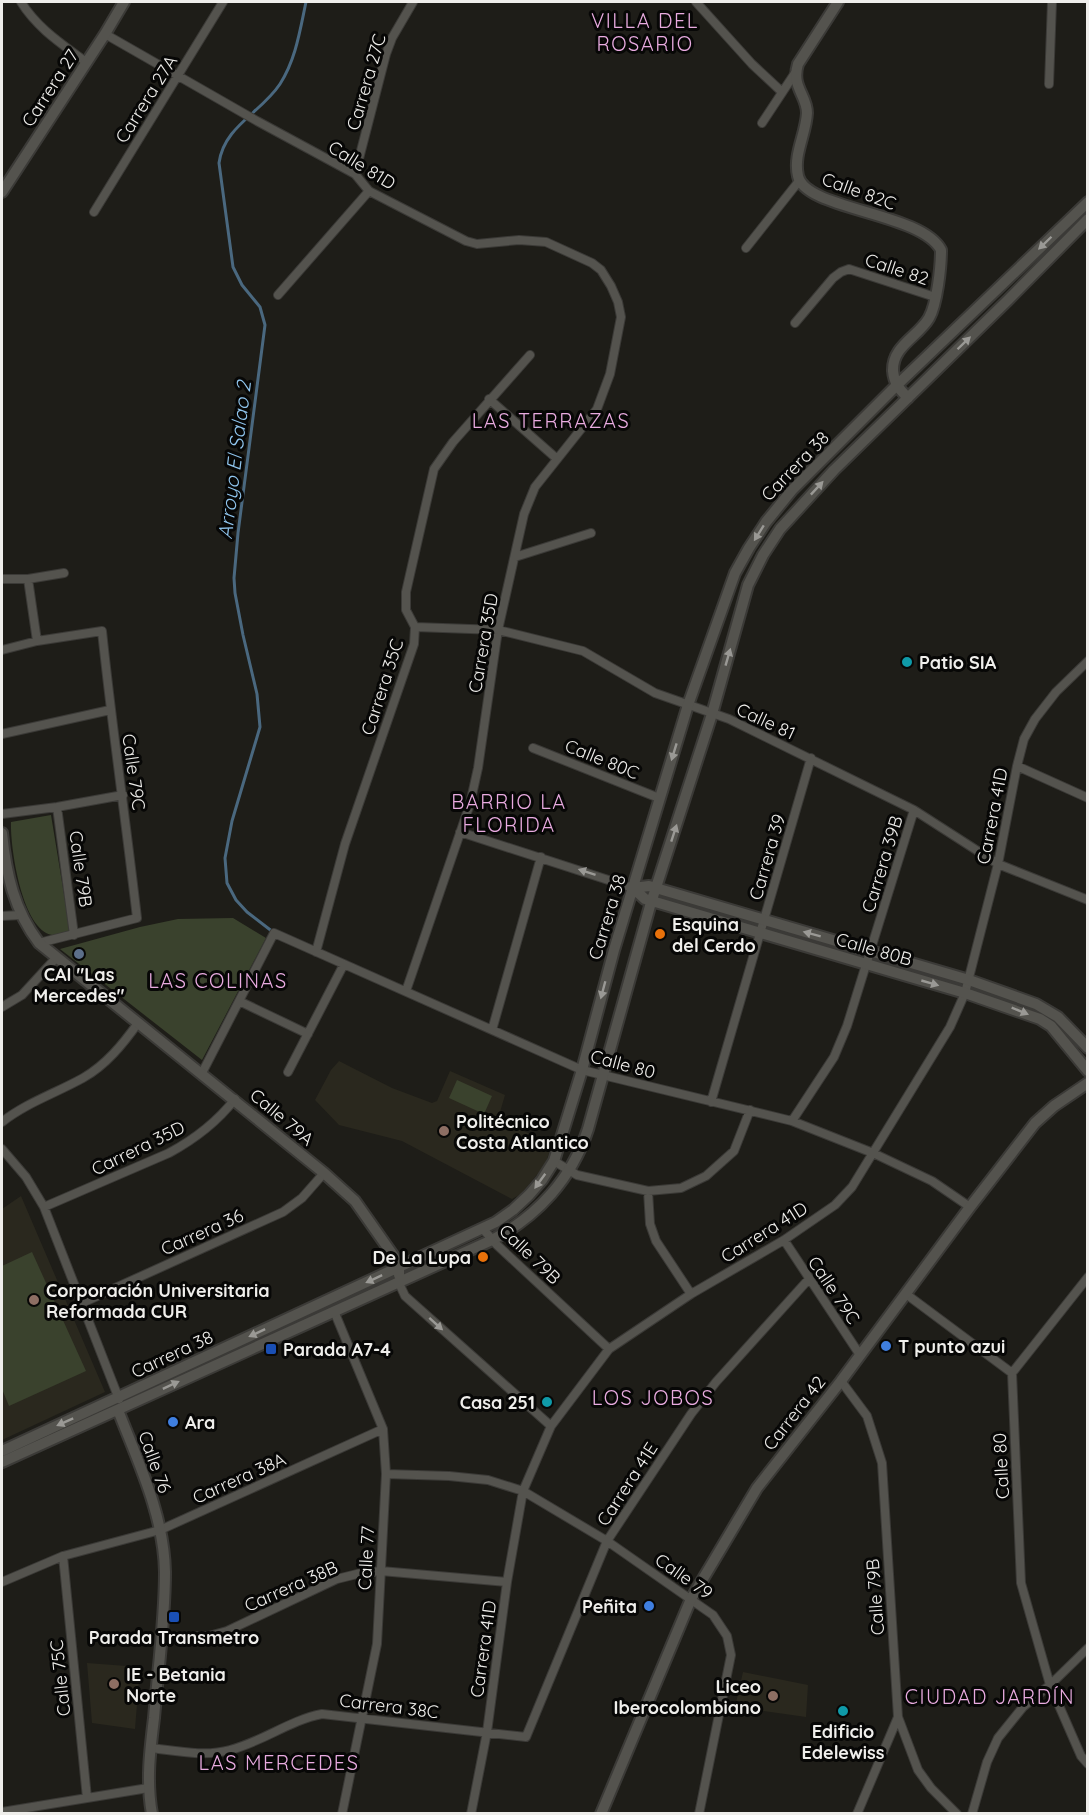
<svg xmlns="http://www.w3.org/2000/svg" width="1089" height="1815" font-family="Quicksand,sans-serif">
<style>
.built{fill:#2a281e}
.green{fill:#3a422d}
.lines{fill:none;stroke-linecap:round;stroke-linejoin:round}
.stream{stroke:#4a687f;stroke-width:3}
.street-casing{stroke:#3b3a37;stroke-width:10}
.secondary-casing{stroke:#3b3a37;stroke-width:14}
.street{stroke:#54534e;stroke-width:8}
.secondary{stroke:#54534e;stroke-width:10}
.oneway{fill:#9a9995}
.culture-dot{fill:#0f9aa8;stroke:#070706;stroke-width:2}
.food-dot{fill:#e8710a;stroke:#070706;stroke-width:2}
.service-dot{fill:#5c6f8a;stroke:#070706;stroke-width:2}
.education-dot{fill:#8d6e63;stroke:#070706;stroke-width:2}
.shop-dot{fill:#3f7fe0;stroke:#070706;stroke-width:2}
.transit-dot{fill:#1a4fb4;stroke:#070706;stroke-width:2}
.labels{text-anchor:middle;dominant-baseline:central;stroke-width:6;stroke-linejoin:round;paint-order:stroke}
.street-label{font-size:18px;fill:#efeeeb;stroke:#070706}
.poi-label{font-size:18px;font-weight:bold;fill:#efeeeb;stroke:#070706;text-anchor:start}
.neighbourhood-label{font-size:20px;letter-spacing:1.5px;fill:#e9abe0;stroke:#070706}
.water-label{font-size:20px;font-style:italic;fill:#91c7f0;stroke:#070706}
</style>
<rect width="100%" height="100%" fill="#1e1d18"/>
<path class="built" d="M339 1061 392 1088 432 1103 437 1101 450 1071 505 1095 498 1119 552 1144 545 1165 521 1194 512 1199 402 1141 339 1125 315 1100 331 1070Z
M21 1196 105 1392 2 1440V1209Z
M87 1663 140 1667 135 1729 92 1723Z
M743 1672 808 1685 806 1717 735 1707Z"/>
<path class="green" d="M51 815 70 931C65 932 58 936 52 935 22 930 10 847 11 822Z
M233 918 266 938 202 1060 60 949 140 927 178 919Z
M457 1080 492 1096 484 1114 449 1098Z
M32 1252 86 1371 9 1406 2 1389V1266Z"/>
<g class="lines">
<path class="stream" d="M273 932 247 912 236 900 227 883 225 858 232 821 260 727 257 694 243 635 235 593 234 578 238 533 265 325 260 307 242 285 233 267 219 163C224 126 261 113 280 84 296 59 300 30 306 2"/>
<g class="street-casing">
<path id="street" d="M21 2C37 28 62 44 86 62
M696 2 752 64 782 92
M105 34 257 121 355 174 369 191 466 241 477 244 519 240 546 242 592 263 601 270 611 286 618 302 621 317 610 374 597 409 535 487 524 514 498 630 478 768 470 804 406 991
M1049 84 1052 2
M762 123 795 73
M355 174 386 54 392 38 413 2
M94 212 223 2
M746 248 799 181
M278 295 369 191
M795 323 833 278 841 272 849 269 935 297
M489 399 556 458
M515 557 591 533
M2 579H28L64 573
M28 579 37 641
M415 627 498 630 583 651 655 693 729 719 914 810 998 864 1088 900
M2 650 37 641 102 631C112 727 126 822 137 918L39 943
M2 734 110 710
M533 748 659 798
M1017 766 1088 798
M57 807 74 935
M2 814 57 807 123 795
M460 832 633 888
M2 916 21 915
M316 952 345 844 414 644 415 627 406 610V592L434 469 453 442 530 355
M239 1001 308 1034
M2 1007 22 995 56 958
M492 1030 541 857
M288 1072 344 964
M202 1073 274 933 582 1070 792 1121 873 1153 932 1181 970 1207
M711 1102 811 758
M792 1121 834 1057 847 1026 914 810
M2 1122C26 1103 56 1093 83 1078 106 1065 123 1044 138 1023
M2 1149 26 1177 44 1207 119 1399
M554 1161 577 1175 648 1191 681 1188 706 1176 734 1151 750 1110
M648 1191 650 1224 656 1241 691 1294
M44 1207 169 1153C195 1139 217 1122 235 1099
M483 1229 497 1245 609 1349
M784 1240 860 1355
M398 1281 405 1296 551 1426
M906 1294 1012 1373
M82 1303 283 1212 302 1198 324 1173
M334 1311 383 1429 386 1474 377 1644 342 1814
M1012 1373 1021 1583 1050 1685 1081 1756 1088 1764
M1012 1373 1088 1277
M841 1381 867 1416 882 1463 898 1717 857 1814
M386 1474 449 1476 488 1480 523 1491 607 1541 713 1615 727 1636 731 1655 699 1814
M63 1556 87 1798
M2 1582 63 1556 160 1530 383 1429
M162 1637 209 1636 227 1631 337 1579 361 1573 381 1571 507 1582
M898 1717 918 1770 931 1788 957 1814
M151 1748C177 1751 205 1757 230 1750 262 1742 290 1720 322 1714L526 1737 607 1541 691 1414 716 1382 808 1280
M2 1812 148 1788
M471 1814 487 1732 507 1582 523 1491 551 1426 609 1349 691 1294 784 1240 835 1205 852 1187 950 1027 965 993 998 864 1017 766 1024 739 1035 719 1056 692 1088 661
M972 1814 987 1762 998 1738 1023 1707 1050 1685 1088 1648"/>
</g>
<g class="secondary-casing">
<path id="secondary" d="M838 2 798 64C791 87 807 95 807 113 806 134 793 155 798 176 805 210 921 212 941 250 941 267 937 304 929 318 918 337 892 346 893 371 894 383 899 389 908 398
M2 192 105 34 124 2
M2 833C6 874 14 910 39 943L324 1173 355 1201 395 1258 399 1268V1275
M633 888 645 899 652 901 965 993 1040 1019 1051 1026 1088 1071
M633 888 649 886 969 980 1036 1004 1058 1017 1088 1048
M118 1410C138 1462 164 1515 165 1572 165 1621 158 1670 154 1718 150 1751 146 1781 152 1814
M2 1451 496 1222 513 1210 529 1195 542 1180 554 1161 582 1070 614 950 688 705 735 573 749 548 766 522 792 490 896 386 1088 202
M2 1462 492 1240C538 1216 572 1178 588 1129L650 906 712 714 748 585 763 555 780 529 834 470 1008 300 1088 219
M601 1814 691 1599 757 1488 841 1381 970 1207 1035 1123 1054 1106 1088 1083"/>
</g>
<use href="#street" class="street"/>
<use href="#secondary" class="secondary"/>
</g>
<defs><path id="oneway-solid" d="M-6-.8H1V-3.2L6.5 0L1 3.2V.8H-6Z" transform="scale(1.5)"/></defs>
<g class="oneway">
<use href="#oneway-solid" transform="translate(1045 243) rotate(136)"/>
<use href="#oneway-solid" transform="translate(964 343) rotate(-44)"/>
<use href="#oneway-solid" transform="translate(817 488) rotate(-47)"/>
<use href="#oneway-solid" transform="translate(759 533) rotate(122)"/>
<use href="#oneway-solid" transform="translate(728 657) rotate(-74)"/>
<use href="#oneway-solid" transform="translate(674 752) rotate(107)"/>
<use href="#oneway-solid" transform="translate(674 833) rotate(-72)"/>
<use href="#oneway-solid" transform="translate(587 872) rotate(-162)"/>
<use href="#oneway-solid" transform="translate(812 934) rotate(-165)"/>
<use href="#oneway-solid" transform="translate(930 983) rotate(16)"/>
<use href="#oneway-solid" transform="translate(603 990) rotate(105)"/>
<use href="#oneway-solid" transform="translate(1020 1011) rotate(22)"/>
<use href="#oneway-solid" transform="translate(540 1181) rotate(126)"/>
<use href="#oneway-solid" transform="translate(374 1279) rotate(155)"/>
<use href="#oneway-solid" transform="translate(436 1324) rotate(42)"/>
<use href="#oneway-solid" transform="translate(257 1333) rotate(155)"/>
<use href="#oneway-solid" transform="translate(171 1385) rotate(-25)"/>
<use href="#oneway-solid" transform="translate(65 1422) rotate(156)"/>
</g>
<g class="culture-dot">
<circle cx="907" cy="662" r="6"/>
<circle cx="547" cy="1402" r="6"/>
<circle cx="843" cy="1711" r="6"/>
</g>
<g class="food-dot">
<circle cx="660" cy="934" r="6"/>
<circle cx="483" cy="1257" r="6"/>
</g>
<circle class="service-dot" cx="79" cy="954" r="6"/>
<g class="education-dot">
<circle cx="444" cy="1131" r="6"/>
<circle cx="34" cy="1300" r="6"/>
<circle cx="114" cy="1684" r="6"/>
<circle cx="773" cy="1696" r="6"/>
</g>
<g class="shop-dot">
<circle cx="886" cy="1346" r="6"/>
<circle cx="173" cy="1422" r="6"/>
<circle cx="649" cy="1606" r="6"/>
</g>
<g class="transit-dot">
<rect x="265" y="1343" width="12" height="12" rx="3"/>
<rect x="168" y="1611" width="12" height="12" rx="3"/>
</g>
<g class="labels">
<g class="street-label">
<text transform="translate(366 82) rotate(-74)">Carrera 27C</text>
<text transform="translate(50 88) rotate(-57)">Carrera 27</text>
<text transform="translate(146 99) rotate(-58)">Carrera 27A</text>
<text transform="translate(362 165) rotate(32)">Calle 81D</text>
<text transform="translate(859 191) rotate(20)">Calle 82C</text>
<text transform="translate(897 269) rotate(18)">Calle 82</text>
<text transform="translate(795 466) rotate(-46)">Carrera 38</text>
<text transform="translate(483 643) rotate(-80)">Carrera 35D</text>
<text transform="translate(382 687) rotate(-72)">Carrera 35C</text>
<text transform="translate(766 721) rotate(25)">Calle 81</text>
<text transform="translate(602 759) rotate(22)">Calle 80C</text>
<text transform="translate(134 772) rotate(82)">Calle 79C</text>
<text transform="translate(992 816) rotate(-79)">Carrera 41D</text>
<text transform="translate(767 857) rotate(-74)">Carrera 39</text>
<text transform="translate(882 864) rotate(-73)">Carrera 39B</text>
<text transform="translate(81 869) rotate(82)">Calle 79B</text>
<text transform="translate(607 917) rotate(-73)">Carrera 38</text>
<text transform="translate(874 949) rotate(16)">Calle 80B</text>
<text transform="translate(623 1064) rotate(15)">Calle 80</text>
<text transform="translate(282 1117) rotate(40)">Calle 79A</text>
<text transform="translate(138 1148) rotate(-26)">Carrera 35D</text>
<text transform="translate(202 1232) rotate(-24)">Carrera 36</text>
<text transform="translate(764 1232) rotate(-32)">Carrera 41D</text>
<text transform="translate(530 1254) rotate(44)">Calle 79B</text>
<text transform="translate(834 1290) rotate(56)">Calle 79C</text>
<text transform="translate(172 1354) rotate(-25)">Carrera 38</text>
<text transform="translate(794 1413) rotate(-52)">Carrera 42</text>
<text transform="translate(155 1462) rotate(70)">Calle 76</text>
<text transform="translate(1001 1466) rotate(-93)">Calle 80</text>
<text transform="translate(239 1478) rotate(-24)">Carrera 38A</text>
<text transform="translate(627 1484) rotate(-57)">Carrera 41E</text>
<text transform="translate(366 1558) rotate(-87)">Calle 77</text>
<text transform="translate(684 1576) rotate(35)">Calle 79</text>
<text transform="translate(291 1586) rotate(-24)">Carrera 38B</text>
<text transform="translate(875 1597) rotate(-94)">Calle 79B</text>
<text transform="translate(483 1649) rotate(-82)">Carrera 41D</text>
<text transform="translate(60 1678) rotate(-96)">Calle 75C</text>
<text transform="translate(389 1706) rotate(7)">Carrera 38C</text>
</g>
<g class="poi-label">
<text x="919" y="662">Patio SIA</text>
<text x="672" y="924">Esquina<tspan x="672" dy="21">del Cerdo</tspan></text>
<text x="79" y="974" text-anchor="middle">CAI "Las<tspan x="79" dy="21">Mercedes"</tspan></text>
<text x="456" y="1121">Politécnico<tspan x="456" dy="21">Costa Atlantico</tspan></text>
<text x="471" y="1257" text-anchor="end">De La Lupa</text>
<text x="46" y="1290">Corporación Universitaria<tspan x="46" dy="21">Reformada CUR</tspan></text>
<text x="898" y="1346">T punto azui</text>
<text x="283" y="1349">Parada A7-4</text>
<text x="535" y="1402" text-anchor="end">Casa 251</text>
<text x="185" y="1422">Ara</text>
<text x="637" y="1606" text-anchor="end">Peñita</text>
<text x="174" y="1637" text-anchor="middle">Parada Transmetro</text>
<text x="126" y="1674">IE - Betania<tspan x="126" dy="21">Norte</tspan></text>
<text x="761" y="1686" text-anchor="end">Liceo<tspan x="761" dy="21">Iberocolombiano</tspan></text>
<text x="843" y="1731" text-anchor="middle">Edificio<tspan x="843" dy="21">Edelewiss</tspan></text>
</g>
<g class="neighbourhood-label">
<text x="645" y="20">VILLA DEL<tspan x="645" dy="23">ROSARIO</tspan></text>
<text x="551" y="420">LAS TERRAZAS</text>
<text x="509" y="801">BARRIO LA<tspan x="509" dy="23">FLORIDA</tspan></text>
<text x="218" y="980">LAS COLINAS</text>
<text x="653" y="1397">LOS JOBOS</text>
<text x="990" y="1696">CIUDAD JARDÍN</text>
<text x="279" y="1762">LAS MERCEDES</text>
</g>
<g class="water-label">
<text transform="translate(234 460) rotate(-83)">Arroyo El Salao 2</text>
</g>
</g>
<rect width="1089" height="1815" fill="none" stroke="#efeeeb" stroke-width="6"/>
</svg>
